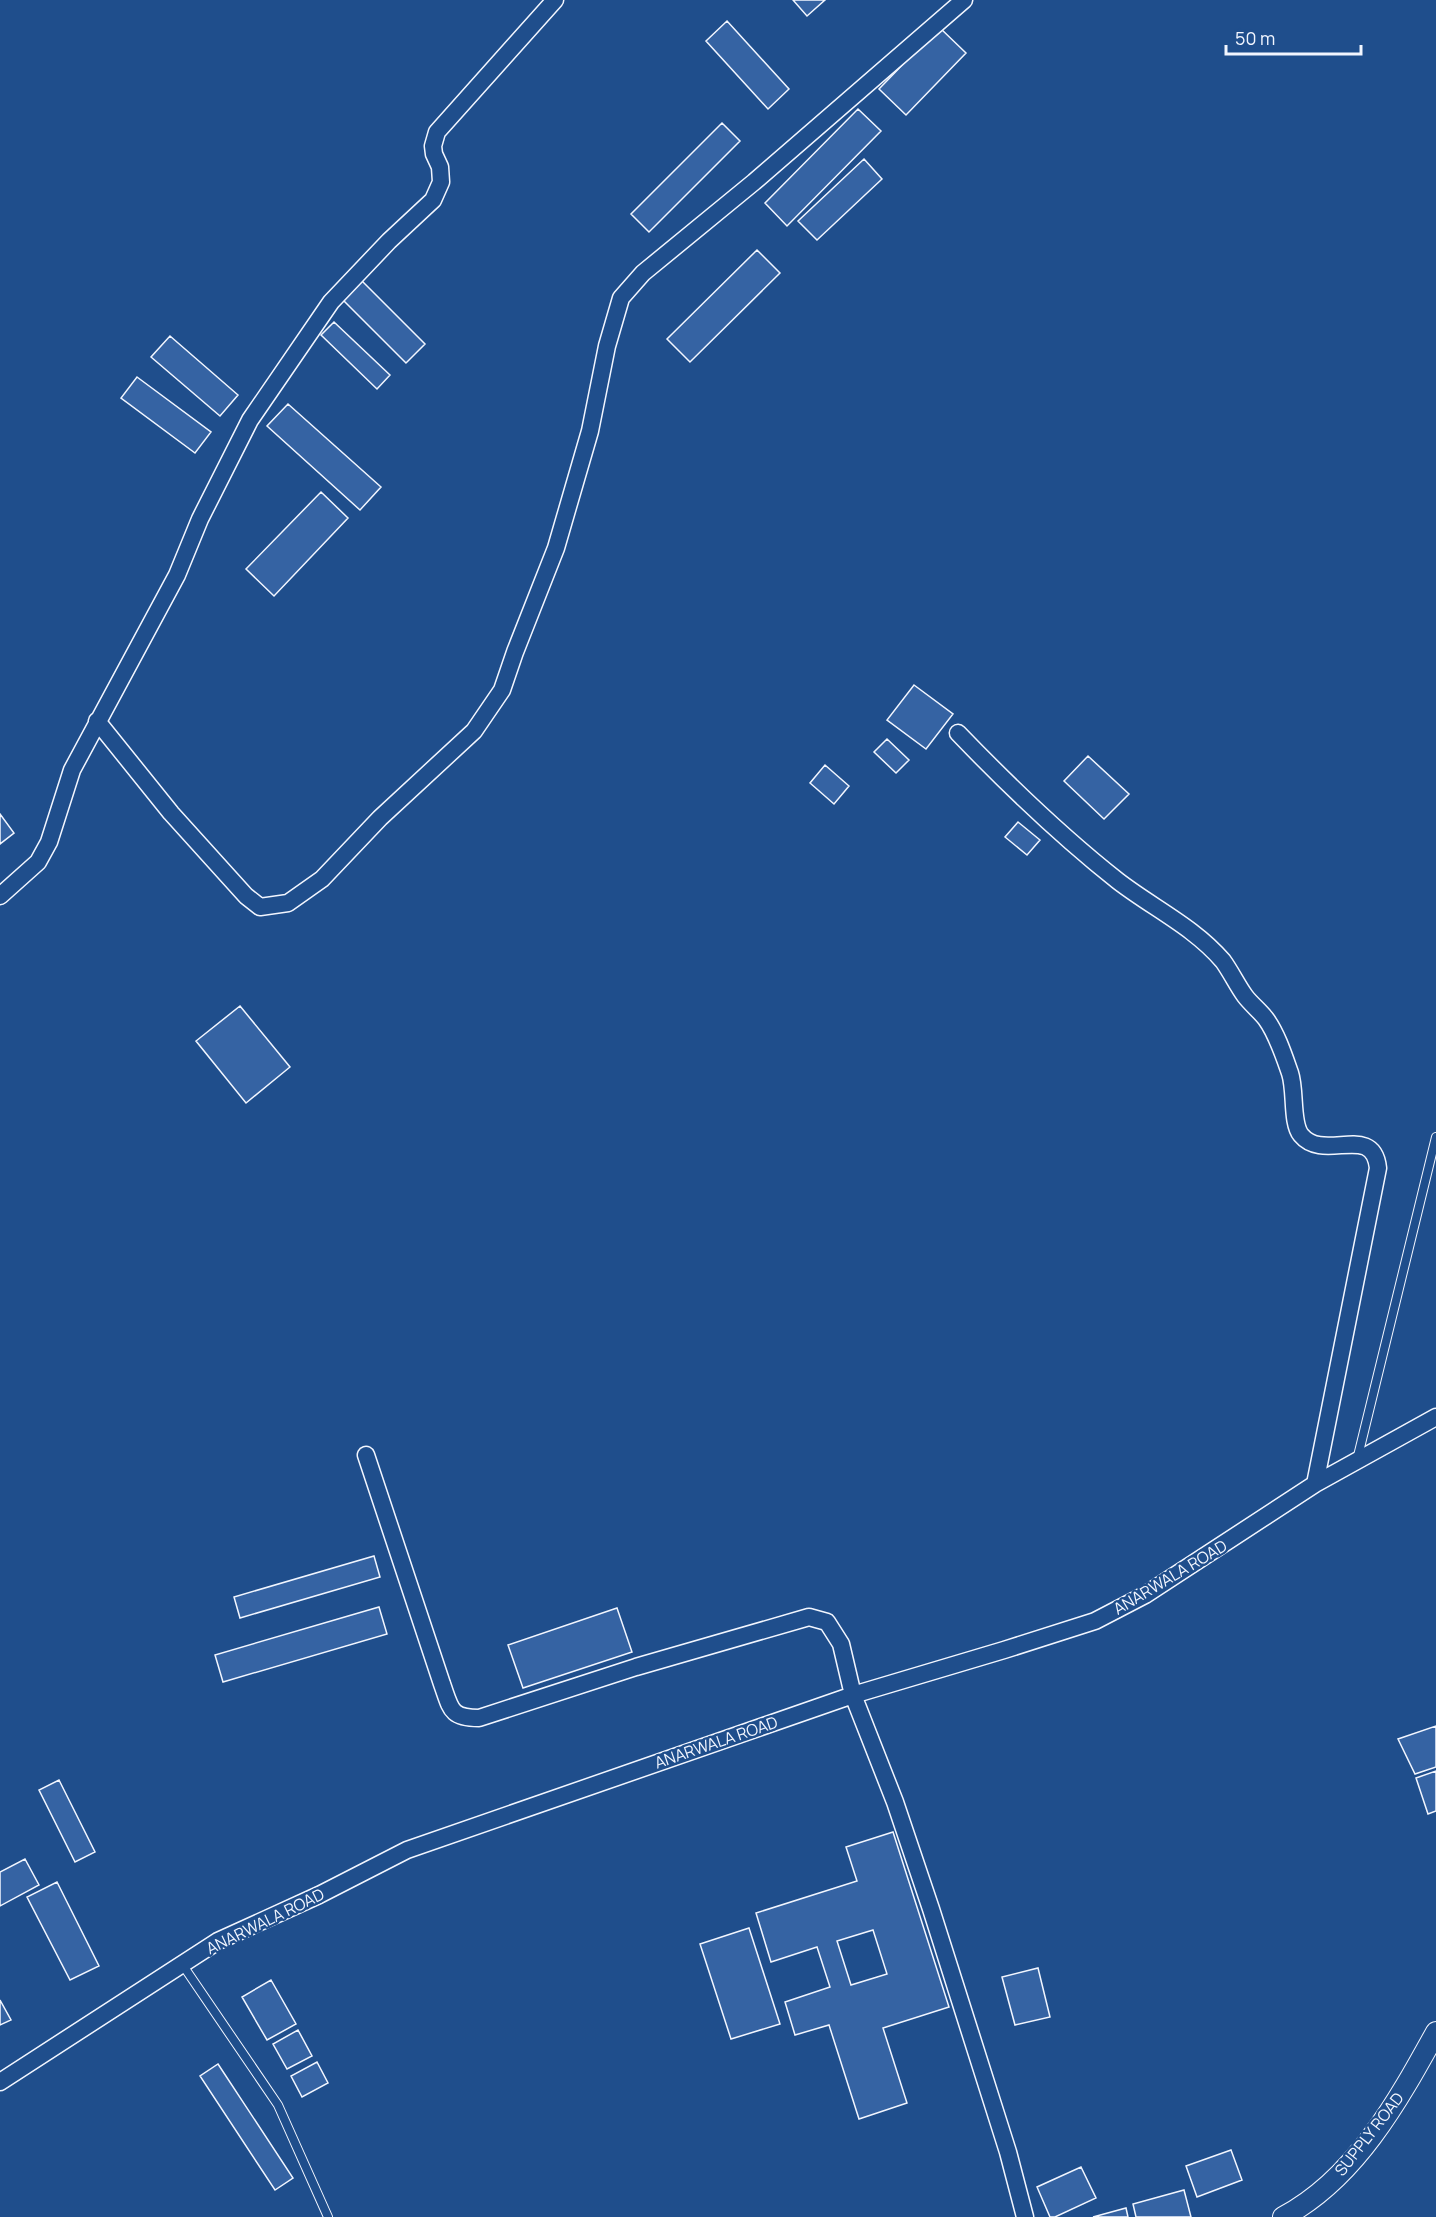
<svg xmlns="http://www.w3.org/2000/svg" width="1436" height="2217" font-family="Manrope,sans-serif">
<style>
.building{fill:#3563a3;stroke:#f2f6ff;stroke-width:1.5;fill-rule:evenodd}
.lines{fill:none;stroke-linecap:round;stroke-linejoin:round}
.service-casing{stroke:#f2f6ff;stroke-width:10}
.minor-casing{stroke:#f2f6ff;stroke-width:19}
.tertiary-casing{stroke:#f2f6ff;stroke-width:22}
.service{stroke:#1f4e8c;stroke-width:8}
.minor{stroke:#1f4e8c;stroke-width:16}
.tertiary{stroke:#1f4e8c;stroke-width:20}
.labels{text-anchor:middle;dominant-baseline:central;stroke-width:4.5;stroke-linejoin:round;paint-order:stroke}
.street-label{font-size:16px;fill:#f2f6ff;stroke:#1f4e8c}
</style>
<rect width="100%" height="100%" fill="#1f4e8c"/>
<path class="building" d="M793 0H825L807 16Z
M727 21 789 89 768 109 706 41Z
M939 27 966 53 906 115 879 89Z
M858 109 881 131 787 226 765 203Z
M722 123 740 141 649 232 631 214Z
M864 159 882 179 817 240 798 221Z
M757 250 780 273 690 362 667 339Z
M361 280 425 344 406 363 342 299Z
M334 322 390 375 377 389 321 335Z
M170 336 238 395 220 416 151 357Z
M137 377 211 432 195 453 121 398Z
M288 404 381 487 360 510 267 426Z
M321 492 348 518 274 596 246 569Z
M914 685 953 714 926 749 887 720Z
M887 739 909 760 896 773 874 752Z
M1088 756 1129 794 1104 819 1064 781Z
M825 765 849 786 834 804 810 783Z
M0 814 14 833 0 844Z
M1018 822 1040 840 1027 855 1005 837Z
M240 1006 290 1067 246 1103 196 1041Z
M374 1556 380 1577 240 1618 234 1597Z
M379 1607 387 1634 223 1682 215 1655Z
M617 1608 632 1652 523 1688 508 1645Z
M1436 1726V1767L1415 1774 1398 1739Z
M1436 1771V1811L1428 1814 1416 1778Z
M59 1780 95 1852 75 1862 39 1790Z
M893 1832 949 2007 883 2028 907 2103 859 2119 829 2025 795 2035 785 2002 830 1987 817 1947 771 1962 756 1913 857 1881 846 1847ZM873 1930 887 1974 851 1985 837 1941Z
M25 1859 39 1885 0 1906V1872Z
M57 1882 99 1966 70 1980 27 1897Z
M749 1928 780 2024 731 2039 700 1944Z
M1038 1968 1050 2017 1015 2025 1002 1977Z
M271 1980 296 2024 267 2040 242 1997Z
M0 2000 11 2020 0 2025Z
M298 2030 312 2056 287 2069 273 2044Z
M317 2062 328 2083 302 2097 291 2076Z
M218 2064 293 2178 275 2190 200 2076Z
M1231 2150 1242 2180 1197 2197 1186 2166Z
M1081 2167 1096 2198 1055 2217H1050L1037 2187Z
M1184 2190 1191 2217H1136L1133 2204Z
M1126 2208 1128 2217H1093Z"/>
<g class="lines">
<g class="service-casing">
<path id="service" d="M1357 1460 1436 1137
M182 1964 278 2105 328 2217"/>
</g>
<g class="minor-casing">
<path id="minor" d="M97 721 171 813 246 896 260 907 288 903 322 879 380 818 474 731 502 690 515 652 556 548 590 431 607 346 621 298 643 273 754 182 964 0
M958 733C1009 786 1061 836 1118 881 1153 908 1194 927 1223 961 1231 972 1237 985 1245 996 1251 1004 1260 1011 1266 1019 1277 1034 1284 1056 1290 1073 1296 1091 1291 1123 1301 1135 1324 1163 1373 1122 1378 1168L1315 1484
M0 896 38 862 49 842 72 770 177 575 200 519 250 420 331 302 389 241 433 200 441 182 440 167 434 154 433 146 437 132 555 0
M366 1455 442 1684C451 1709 450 1718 479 1718L636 1667 809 1617 827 1622 841 1644 853 1695 895 1802 931 1909 1008 2152 1025 2217
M0 2082 218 1941 319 1895 407 1850 853 1695 1004 1650 1095 1621 1145 1595 1315 1484 1436 1417"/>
</g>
<g class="tertiary-casing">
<path id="tertiary" d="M1283 2217C1355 2179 1398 2101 1436 2032"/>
</g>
<use href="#service" class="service"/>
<use href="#minor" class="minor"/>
<use href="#tertiary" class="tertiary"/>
</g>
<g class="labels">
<g class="street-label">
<text transform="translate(1170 1577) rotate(-31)">ANARWALA ROAD</text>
<text transform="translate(716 1742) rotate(-19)">ANARWALA ROAD</text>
<text transform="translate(265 1921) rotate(-26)">ANARWALA ROAD</text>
<text transform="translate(1369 2134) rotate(-52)">SUPPLY ROAD</text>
</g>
</g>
<path d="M1226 45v9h135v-9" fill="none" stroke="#f2f6ff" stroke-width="3"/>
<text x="1235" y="45" font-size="18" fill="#f2f6ff" stroke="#1f4e8c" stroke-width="4.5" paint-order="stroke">50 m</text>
</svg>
